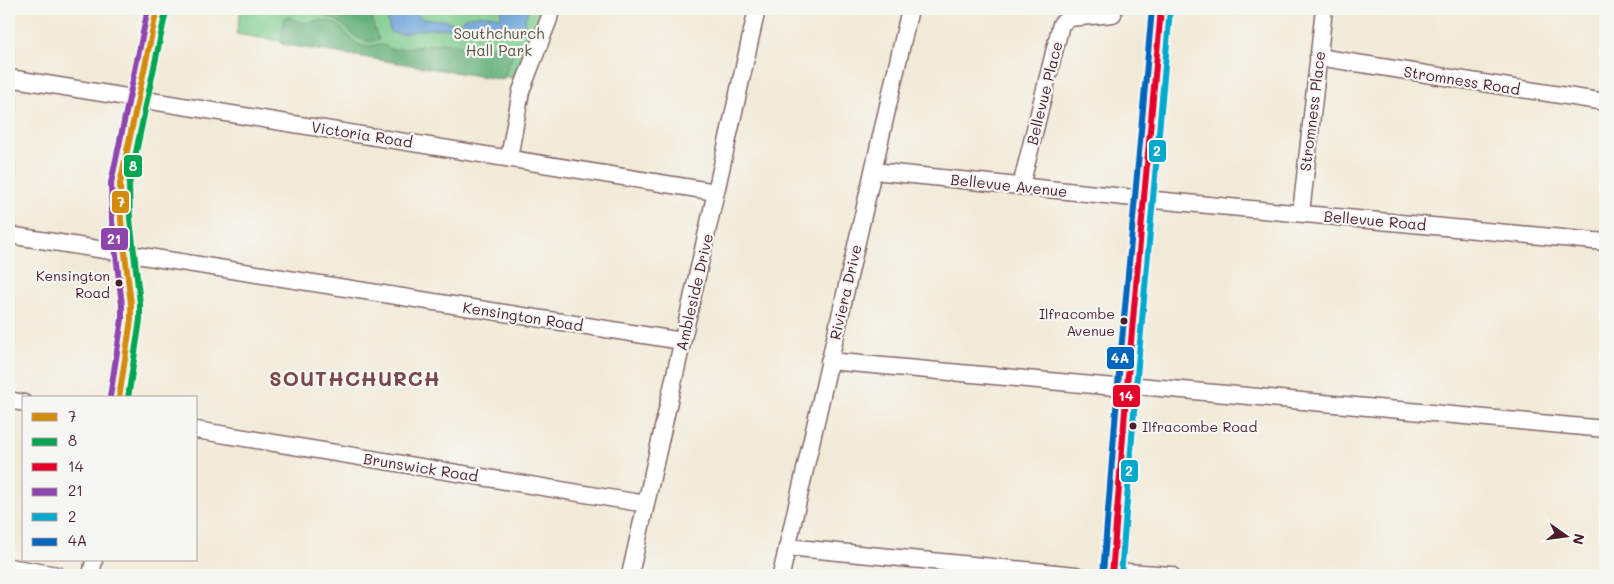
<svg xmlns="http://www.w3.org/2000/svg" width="1614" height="584" font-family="Mali,sans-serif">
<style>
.green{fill:#7bcb8c;stroke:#62755c}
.forest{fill:#64af78;stroke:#576752}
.water{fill:#69a1d7;stroke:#5a6081}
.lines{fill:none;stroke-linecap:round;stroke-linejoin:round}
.minor-casing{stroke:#846667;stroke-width:19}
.major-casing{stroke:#846667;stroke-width:22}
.minor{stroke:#fff;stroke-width:16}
.major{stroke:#fff;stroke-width:20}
.bus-1-casing{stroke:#f6f6f2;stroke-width:10}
.bus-2-casing{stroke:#f6f6f2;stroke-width:10}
.bus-3-casing{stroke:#f6f6f2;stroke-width:10}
.bus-4-casing{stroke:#f6f6f2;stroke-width:10}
.bus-5-casing{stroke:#f6f6f2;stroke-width:10}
.bus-6-casing{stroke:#f6f6f2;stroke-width:10}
.bus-1{stroke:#d48b09;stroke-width:6}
.bus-2{stroke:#00a651;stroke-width:6}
.bus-3{stroke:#e4002b;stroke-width:6}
.bus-4{stroke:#8e44ad;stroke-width:6}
.bus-5{stroke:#00a9ce;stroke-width:6}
.bus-6{stroke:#0065bd;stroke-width:6}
.bus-dot{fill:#4a1f2b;stroke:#f6f6f2;stroke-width:2}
.labels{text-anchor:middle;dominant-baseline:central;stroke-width:4.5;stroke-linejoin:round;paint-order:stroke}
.bus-label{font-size:14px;fill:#4a1f2b;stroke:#f6f6f2;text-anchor:end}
.park-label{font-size:15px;fill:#595348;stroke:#f6f6f2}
.street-label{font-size:15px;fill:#4a1f2b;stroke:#f6f6f2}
.district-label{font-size:20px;font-weight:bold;letter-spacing:1px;fill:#7a484a;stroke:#f6f6f2}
.line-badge{stroke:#f6f6f2;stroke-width:2}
.badge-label{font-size:14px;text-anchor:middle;font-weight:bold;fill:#fff}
</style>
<rect width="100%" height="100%" fill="#f6f6f2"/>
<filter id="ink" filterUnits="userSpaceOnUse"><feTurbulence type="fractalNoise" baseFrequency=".02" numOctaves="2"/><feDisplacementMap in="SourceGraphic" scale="10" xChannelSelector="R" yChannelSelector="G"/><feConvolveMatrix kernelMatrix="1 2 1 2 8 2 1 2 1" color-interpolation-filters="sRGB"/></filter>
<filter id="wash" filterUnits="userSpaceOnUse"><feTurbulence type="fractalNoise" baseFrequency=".0096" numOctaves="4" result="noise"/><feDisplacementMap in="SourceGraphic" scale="20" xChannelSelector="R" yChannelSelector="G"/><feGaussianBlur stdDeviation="1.12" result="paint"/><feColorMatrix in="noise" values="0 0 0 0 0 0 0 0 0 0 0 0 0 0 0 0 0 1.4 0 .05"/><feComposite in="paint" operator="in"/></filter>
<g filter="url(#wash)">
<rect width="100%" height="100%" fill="#f1ead7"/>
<path class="green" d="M241 9H546L521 79 236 34Z"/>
<path class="forest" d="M338 9H371L374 28 379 40C375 40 371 42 367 41 351 40 346 19 325 17L324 13Z
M289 17C307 28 315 17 331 22 343 25 347 38 358 44 372 51 377 38 392 50L443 43 488 47H510L515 49 503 80 281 44 284 18Z"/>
<path class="water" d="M387 9C404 9 409 6 422 19L443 20 456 24 457 26 456 28 426 29 401 34 390 32 388 22Z
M505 9H528L525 21 519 33 503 27 501 22V28H461L460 22C467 14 493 12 501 19V11Z"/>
</g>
<g filter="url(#ink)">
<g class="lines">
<g class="minor-casing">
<path id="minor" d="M1318 57 1605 102
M9 78 716 192
M509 158 521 91 549 19 551 9
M874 171 1144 199 1605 242
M1021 186 1061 24 1069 18 1113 14
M1301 213 1324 9
M9 235 682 341
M829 361 1115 387 1139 386 1605 429
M119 398 127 352 131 320V304L121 220 120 184 157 9
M9 400 24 403
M196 430 646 504
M787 547 1076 575
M9 567 57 575
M1112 571 1171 575
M91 575 94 560
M630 575 757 9
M781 575 910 9"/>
</g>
<g class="major-casing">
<path id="major" d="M1112 575 1127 386 1161 9"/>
</g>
<use href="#minor" class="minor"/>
<use href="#major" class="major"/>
<g class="bus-1-casing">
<path id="bus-1" d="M119 398 131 320V304L121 220 120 184 157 9"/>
</g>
<g class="bus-2-casing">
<path id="bus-2" d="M128 398 140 320V303L130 219 129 185 166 11"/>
</g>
<g class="bus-3-casing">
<path id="bus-3" d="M1112 575 1127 386 1161 9"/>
</g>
<g class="bus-4-casing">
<path id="bus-4" d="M110 397 122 319V305L112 221 111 183 148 9"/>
</g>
<g class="bus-5-casing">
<path id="bus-5" d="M1121 575 1136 387 1170 10"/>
</g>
<g class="bus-6-casing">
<path id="bus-6" d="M1103 574 1118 385 1152 9"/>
</g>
<use href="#bus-1" class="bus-1"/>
<use href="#bus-2" class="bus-2"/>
<use href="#bus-3" class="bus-3"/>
<use href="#bus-4" class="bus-4"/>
<use href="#bus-5" class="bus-5"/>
<use href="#bus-6" class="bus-6"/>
</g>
</g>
<g class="bus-dot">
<circle cx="119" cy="283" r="4.5"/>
<circle cx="1124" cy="321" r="4.5"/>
<circle cx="1133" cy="426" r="4.5"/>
</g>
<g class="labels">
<g class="bus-label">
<text x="110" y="275">Kensington<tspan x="110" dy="17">Road</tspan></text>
<text x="1115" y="313">Ilfracombe<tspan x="1115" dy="17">Avenue</tspan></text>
<text x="1142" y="426" text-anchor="start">Ilfracombe Road</text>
</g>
<g class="park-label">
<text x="499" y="33">Southchurch<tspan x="499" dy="17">Hall Park</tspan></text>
</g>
<g class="street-label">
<text transform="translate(1462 80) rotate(9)">Stromness Road</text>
<text transform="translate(1044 93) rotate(-76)">Bellevue Place</text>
<text transform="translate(1312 111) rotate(-83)">Stromness Place</text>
<text transform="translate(362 134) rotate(9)">Victoria Road</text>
<text transform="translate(1009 185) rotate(6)">Bellevue Avenue</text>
<text transform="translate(1375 220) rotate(5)">Bellevue Road</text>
<text transform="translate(694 292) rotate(-77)">Ambleside Drive</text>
<text transform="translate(845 292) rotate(-77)">Riviera Drive</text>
<text transform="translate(523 316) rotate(9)">Kensington Road</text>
<text transform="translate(421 467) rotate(9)">Brunswick Road</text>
</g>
<g class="district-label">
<text x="355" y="378">SOUTHCHURCH</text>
</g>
</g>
<g class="line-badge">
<rect x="1148" y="139" width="19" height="24" rx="5" fill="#00a9ce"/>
<rect x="123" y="154" width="20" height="24" rx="5" fill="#00a651"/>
<rect x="111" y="190" width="19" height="24" rx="5" fill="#d48b09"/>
<rect x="100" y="227" width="29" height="24" rx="5" fill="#8e44ad"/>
<rect x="1106" y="346" width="29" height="24" rx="5" fill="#0065bd"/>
<rect x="1112" y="384" width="29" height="24" rx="5" fill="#e4002b"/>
<rect x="1120" y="459" width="19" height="24" rx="5" fill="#00a9ce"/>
</g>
<g class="badge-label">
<text x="1157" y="156">2</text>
<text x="133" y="171">8</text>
<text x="121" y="207">7</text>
<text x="114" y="244">21</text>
<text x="1120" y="363">4A</text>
<text x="1126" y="401">14</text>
<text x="1129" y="476">2</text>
</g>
<rect width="1614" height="584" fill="none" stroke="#f6f6f2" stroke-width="30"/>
<rect x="22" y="396" width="175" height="165" fill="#f6f6f2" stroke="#b1a0a2"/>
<rect x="32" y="413" width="25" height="8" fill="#d48b09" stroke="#b1a0a2"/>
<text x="68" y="422" font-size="15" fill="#4a1f2b">7</text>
<rect x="32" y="438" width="25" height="8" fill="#00a651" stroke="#b1a0a2"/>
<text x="68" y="446" font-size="15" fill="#4a1f2b">8</text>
<rect x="32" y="463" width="25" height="8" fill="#e4002b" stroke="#b1a0a2"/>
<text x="68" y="472" font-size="15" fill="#4a1f2b">14</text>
<rect x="32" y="488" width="25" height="8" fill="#8e44ad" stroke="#b1a0a2"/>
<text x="68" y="496" font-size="15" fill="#4a1f2b">21</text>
<rect x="32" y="513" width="25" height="8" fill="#00a9ce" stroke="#b1a0a2"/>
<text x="68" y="522" font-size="15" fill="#4a1f2b">2</text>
<rect x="32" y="538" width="25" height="8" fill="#0065bd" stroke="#b1a0a2"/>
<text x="68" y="546" font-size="15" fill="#4a1f2b">4A</text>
<g transform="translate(1566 536) rotate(104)" stroke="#f6f6f2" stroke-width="4" paint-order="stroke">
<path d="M0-4L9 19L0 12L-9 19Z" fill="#4a1f2b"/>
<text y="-8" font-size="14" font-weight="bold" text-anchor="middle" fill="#4a1f2b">N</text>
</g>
</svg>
